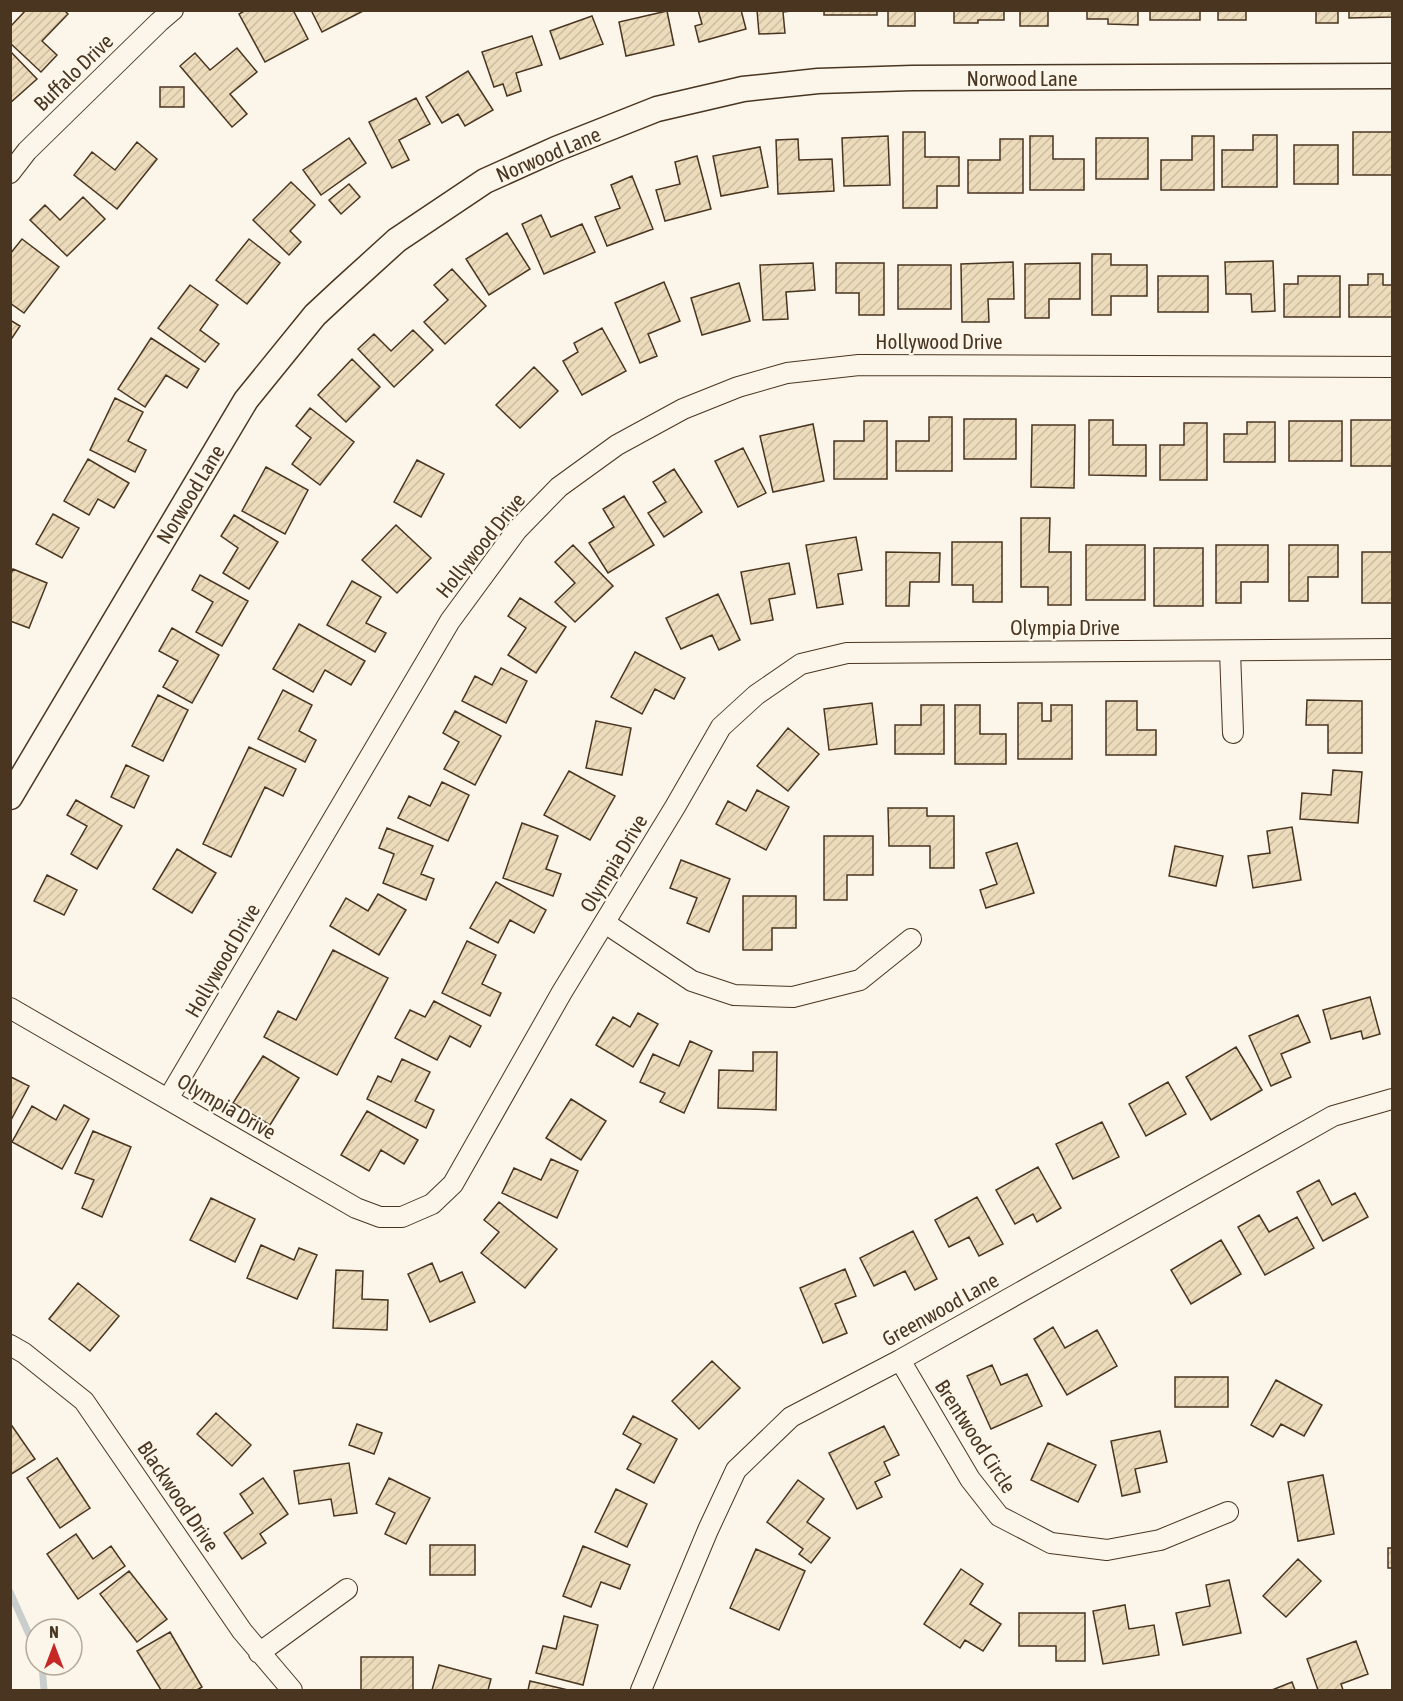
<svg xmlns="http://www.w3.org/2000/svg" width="1403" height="1701" font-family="'Asap Condensed',sans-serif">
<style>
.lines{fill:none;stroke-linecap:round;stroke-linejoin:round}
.stream{stroke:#c9cecd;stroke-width:7}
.building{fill:url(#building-hatch);stroke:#4a3520;stroke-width:1.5}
.minor-casing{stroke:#4a3520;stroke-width:22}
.tertiary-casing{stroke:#4a3520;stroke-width:27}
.minor{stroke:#fbf6e9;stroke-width:20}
.tertiary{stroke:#fbf6e9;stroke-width:24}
.labels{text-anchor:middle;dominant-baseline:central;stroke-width:4.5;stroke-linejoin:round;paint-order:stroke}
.street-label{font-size:21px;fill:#4a3520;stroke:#fbf6e9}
</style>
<defs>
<pattern id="building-hatch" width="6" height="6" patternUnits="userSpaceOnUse" patternTransform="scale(1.5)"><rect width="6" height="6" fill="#ecdcbc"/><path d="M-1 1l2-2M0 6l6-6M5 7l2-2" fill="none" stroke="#ccbda1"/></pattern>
</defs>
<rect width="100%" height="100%" fill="#fbf6e9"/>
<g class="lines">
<path class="stream" d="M10 1592 36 1650
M42 1665 44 1690"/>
</g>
<path class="building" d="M26 10H64L68 14 42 41 57 55 41 72 10 43V27Z
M246 10H293L308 39 265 62 239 14Z
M311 10H365L322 32Z
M698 10H741L746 29 699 42 695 26 702 24Z
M757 10H799L783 12 785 33 759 34Z
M824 10H877V15H824Z
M888 10H915V26H888Z
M954 10H1004V20H978V23H954Z
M1020 10H1048V26H1020Z
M1087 10H1138V25L1108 24V19H1087Z
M1150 10H1200V20H1150Z
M1218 10H1246V20H1218Z
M1316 10H1338V23H1316Z
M1349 10H1392V17L1349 18Z
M667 11 674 45 626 56 619 22Z
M592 16 603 44 560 59 550 31Z
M532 36 542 65 516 73 521 91 507 96 503 84 494 87 482 52Z
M237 48 257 72 230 94 247 114 232 127 180 66 195 53 210 70Z
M10 51 37 79 10 103Z
M468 71 493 110 465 126 458 114 442 123 426 97Z
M160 87H184V107H160Z
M416 98 430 124 399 140 409 160 392 168 369 122Z
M903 132H925V157H959V186H937V208H903Z
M1353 132H1392V175H1353Z
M1253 135H1277V187H1222V150H1253Z
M888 136 890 185 844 186 842 138Z
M1030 136H1053V159H1084V190H1030Z
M1192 136H1214V190H1161V160H1192Z
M349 138 366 163 321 195 303 170Z
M1096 138H1148V179H1096Z
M798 139 799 160 832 159 834 191 778 194 776 140Z
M1000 139H1023V193H968V160H1000Z
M137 142 157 159 117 209 74 175 92 152 115 170Z
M1294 145H1338V184H1294Z
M760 147 768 187 721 196 713 156Z
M697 156 711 209 665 221 656 190 680 184 675 162Z
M632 176 653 229 607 246 595 217 620 208 611 185Z
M291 182 315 205 290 231 301 242 289 255 253 220Z
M349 184 360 197 341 214 329 200Z
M83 197 105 219 67 256 30 220 45 205 60 220Z
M541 215 551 237 582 224 595 252 544 274 522 224Z
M507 233 530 269 489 295 466 259Z
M22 239 59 267 24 313 10 303V254Z
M249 239 280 263 247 304 216 280Z
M1092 254H1111V265H1147V296H1111V315H1092Z
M1273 261 1275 311 1252 312 1251 294H1226L1225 262Z
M1013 262 1014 299H988L989 322H962L961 264Z
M813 263 815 290 786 292 788 319 763 320 760 265Z
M836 263H884V315H859V293H836Z
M1080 263V299H1049V318H1025V264Z
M898 265H951V309H898Z
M452 269 486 306 445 344 424 322 448 300 434 285Z
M1368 274H1383V285H1392V317H1349V285H1368Z
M1158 276H1208V312H1158Z
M1298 276H1340V317H1284V284H1298Z
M664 282 680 321 648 334 657 356 640 363 615 303Z
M739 283 750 321 702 335 691 298Z
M190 285 218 305 200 330 219 344 205 362 158 328Z
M10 320 20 326 10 341Z
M602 328 626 371 582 395 563 361 578 352 574 343Z
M413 330 433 350 394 387 358 349 374 334 391 351Z
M151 338 199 369 187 388 166 375 145 407 118 389Z
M352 359 380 387 346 422 318 395Z
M534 367 558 391 520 428 496 405Z
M115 398 143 412 128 441 146 450 135 472 90 450Z
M310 408 354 442 320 485 292 464 311 438 296 426Z
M929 417H952V471H896V441H929Z
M964 419H1016V459H964Z
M1089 420H1113V445H1146V476L1089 475Z
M1351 420H1392V466H1351Z
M864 421H887V479H834V441H864Z
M1289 421H1342V461H1289Z
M1247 422H1275V462H1224V434H1247Z
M1184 423H1207V480H1160V445H1184Z
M813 424 824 481 773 492 760 436Z
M1032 425H1075L1074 488 1031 487Z
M743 448 766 493 738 507 715 461Z
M88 459 129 483 114 508 98 499 89 515 64 501Z
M417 460 444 474 421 517 394 502Z
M266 467 308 490 285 534 242 511Z
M674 469 702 512 664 537 648 513 666 502 653 482Z
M624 496 654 545 608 573 589 543 614 527 603 509Z
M53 514 79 528 62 558 36 544Z
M234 515 278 542 249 589 223 573 238 548 221 536Z
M1021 518H1050L1049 552H1071V605H1048V587H1021Z
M396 525 431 558 397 593 362 560Z
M856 537 862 570 838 574 843 604 817 608 806 545Z
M952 542H1002V602H973V585H952Z
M573 545 613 586 575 622 555 602 575 583 555 562Z
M1086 545H1145V600H1086Z
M1216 545H1268V582H1241V603H1216Z
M1289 545H1338V577H1308V601H1289Z
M1154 548H1203V606H1154Z
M886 552 940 553 939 582H910L909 606H886Z
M1362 552H1392V603H1362Z
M789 563 795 594 769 599 773 620 751 624 741 572Z
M13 569 47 583 29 628 10 621V576Z
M200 575 248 601 222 646 196 632 213 602 192 590Z
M352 581 381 597 366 623 386 633 375 652 327 625Z
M718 594 740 640 719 650 712 635 681 649 666 618Z
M520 598 566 627 536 673 508 655 526 628 508 616Z
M299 624 365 661 351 685 325 670 313 692 273 669Z
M172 628 219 655 192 703 163 687 178 661 159 651Z
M635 652 685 678 674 699 655 689 642 714 611 697Z
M501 668 527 681 506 723 462 701 475 676 492 685Z
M283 690 312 705 299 731 316 740 305 762 258 739Z
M158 695 188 710 163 761 132 746Z
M1307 700 1362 701V753H1328V725H1306Z
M1106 701H1137V730H1156V755H1106Z
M872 703 877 744 829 750 824 709Z
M1018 703H1042V721H1051V705H1072V759H1018Z
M921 705H944V754H895V725H921Z
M955 705H980V734H1006V764H955Z
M455 711 501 736 475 785 444 769 459 742 443 733Z
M596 721 631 728 622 775 586 768Z
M788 728 819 754 788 791 757 766Z
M249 747 296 769 283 796 265 787 231 857 203 844Z
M126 765 149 776 134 808 111 797Z
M1333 770 1362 772 1358 823 1300 819 1302 793 1331 795Z
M569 771 615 796 590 840 544 815Z
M442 782 469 795 448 841 398 818 409 796 430 806Z
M757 790 789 807 766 850 716 824 728 801 746 811Z
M76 800 122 826 97 869 71 854 87 826 67 815Z
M888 808H927V816H954V868H930V846H889Z
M522 823 558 836 546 869 561 874 553 896 503 878Z
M1292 827 1301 880 1253 888 1248 856 1270 853 1267 831Z
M387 828 433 846 421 874 434 879 426 900 383 883 394 854 379 848Z
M824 836H873V875H847V900H824Z
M1017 843 1034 893 986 908 980 890 997 884 986 853Z
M1175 846 1223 856 1216 886 1169 876Z
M177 849 216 873 192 913 153 889Z
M681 860 730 879 709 932 687 923 697 898 670 888Z
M47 875 77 890 64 915 34 901Z
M496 882 546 910 534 933 510 920 498 943 470 928Z
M378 894 406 910 379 955 330 926 346 898 368 911Z
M743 896H796V928H772V950H743Z
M467 941 496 955 482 984 501 993 490 1016 442 993Z
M333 950 388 978 337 1075 264 1037 278 1011 296 1020Z
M1370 997 1380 1034 1363 1039 1361 1031 1331 1039 1323 1010Z
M434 1001 481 1026 470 1047 450 1036 437 1060 395 1038 410 1010 425 1017Z
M638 1013 658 1024 633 1067 596 1045 613 1017 630 1027Z
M1298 1015 1310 1042 1281 1054 1291 1077 1271 1086 1249 1036Z
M690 1041 712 1051 684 1113 660 1102 665 1093 640 1082 653 1054 679 1066Z
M1236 1047 1262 1090 1211 1120 1186 1077Z
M753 1052H777L776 1110 718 1108 719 1070 753 1071Z
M263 1056 299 1078 270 1125 233 1103Z
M402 1059 430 1072 415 1101 434 1110 426 1128 367 1099 378 1076 391 1082Z
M11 1077 29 1086 10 1122V1078Z
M1168 1082 1186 1114 1146 1136 1129 1104Z
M571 1099 606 1121 581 1160 546 1138Z
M64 1105 89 1119 62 1169 12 1142 32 1106 56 1120Z
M367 1111 418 1140 404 1164 381 1150 369 1171 341 1155Z
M1102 1122 1119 1157 1073 1179 1056 1144Z
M93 1131 131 1147 102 1217 82 1208 94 1180 75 1173Z
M551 1159 578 1171 557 1218 502 1193 514 1168 541 1180Z
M1038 1167 1061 1208 1037 1222 1033 1214 1015 1224 996 1190Z
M1319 1180 1332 1205 1355 1193 1368 1217 1323 1241 1297 1192Z
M977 1197 1003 1244 979 1256 969 1237 949 1247 935 1220Z
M211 1198 255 1219 235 1262 190 1240Z
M499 1202 557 1249 525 1288 481 1253 499 1232 484 1220Z
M1259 1215 1269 1232 1297 1217 1314 1248 1265 1275 1238 1227Z
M913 1231 937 1279 915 1290 905 1271 874 1286 860 1258Z
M1221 1240 1241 1274 1191 1304 1171 1270Z
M261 1245 294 1260 299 1248 317 1255 297 1299 247 1278Z
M432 1263 440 1282 462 1272 475 1302 430 1322 408 1274Z
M845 1269 856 1296 835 1304 847 1333 823 1343 800 1288Z
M336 1270 363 1271 362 1299 388 1300 387 1330 333 1328Z
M78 1283 119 1316 90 1351 49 1319Z
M1053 1327 1065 1348 1097 1330 1117 1366 1067 1395 1034 1339Z
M712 1361 740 1388 699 1429 672 1401Z
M992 1365 1001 1385 1027 1374 1042 1406 991 1429 967 1376Z
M1175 1377H1228V1407H1175Z
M1276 1380 1322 1405 1304 1436 1281 1424 1273 1437 1251 1425Z
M216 1413 251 1445 232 1466 197 1434Z
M633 1416 677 1439 654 1483 627 1469 641 1444 623 1434Z
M10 1423 35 1459 10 1475Z
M357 1424 382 1433 374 1454 349 1445Z
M884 1426 899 1455 884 1462 890 1475 875 1482 882 1497 857 1509 829 1453Z
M1160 1431 1167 1462 1135 1469 1140 1492 1122 1496 1111 1441Z
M1048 1443 1096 1465 1078 1502 1031 1480Z
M57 1458 90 1508 60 1528 27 1478Z
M349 1463 357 1513 334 1516 331 1499 299 1504 294 1471Z
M1323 1475 1334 1534 1298 1541 1288 1482Z
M263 1478 288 1514 260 1534 266 1543 242 1559 224 1533 253 1513 240 1494Z
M389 1478 430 1498 406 1544 385 1534 395 1513 376 1504Z
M798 1480 824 1499 807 1522 830 1538 811 1563 799 1554 803 1549 767 1522Z
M616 1489 647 1504 627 1547 595 1532Z
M76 1534 93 1559 111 1546 125 1566 78 1599 47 1554Z
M430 1545H475V1575H430Z
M583 1546 630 1565 620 1589 601 1582 591 1607 563 1596Z
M1388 1548H1392V1568H1388Z
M756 1549 805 1571 779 1630 730 1608Z
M1298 1559 1321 1581 1286 1617 1263 1596Z
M961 1569 983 1584 970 1604 1001 1624 983 1651 965 1640 960 1648 924 1624Z
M129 1571 167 1619 137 1642 100 1594Z
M1229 1580 1241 1633 1183 1645 1176 1613 1210 1606 1206 1585Z
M1125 1605 1129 1629 1154 1625 1159 1655 1103 1664 1093 1611Z
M1019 1613H1085V1661H1056V1646H1019Z
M564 1616 598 1625 583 1685 536 1673 543 1646 556 1649Z
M170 1632 202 1687 197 1690H161L137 1651Z
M1356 1641 1368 1674 1341 1684 1343 1690H1318L1307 1659Z
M361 1657H413V1690H361Z
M439 1665 491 1679 488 1690H432Z
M530 1681 568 1690H528Z
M1292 1682 1295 1690H1272Z"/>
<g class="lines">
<g class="minor-casing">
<path id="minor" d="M10 173 27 151 159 22 173 10
M1230 651 1233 733
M605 923 692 981 734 995 793 997 860 980 911 939
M10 1008 356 1208 380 1217H402L432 1204 453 1184 562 992 675 807 721 727 756 695 801 664 847 653 1392 649
M168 1099 450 621 517 530 559 487 617 445 683 409 738 387 787 373 859 365 1392 367
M10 1345 24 1353 84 1401 242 1631 292 1690
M900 1360 970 1479 999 1516 1051 1543 1107 1550 1160 1540 1228 1512
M259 1653 347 1589
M641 1690 708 1530 736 1470 791 1417 900 1360 1333 1116 1392 1099"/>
</g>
<g class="tertiary-casing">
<path id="tertiary" d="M10 797 246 400 315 315 343 289 397 240 485 181 556 149 657 109 743 89 818 81 912 78 1392 76"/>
</g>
<use href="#minor" class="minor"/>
<use href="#tertiary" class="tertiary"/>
</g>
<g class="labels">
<g class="street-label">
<text transform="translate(73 72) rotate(-44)">Buffalo Drive</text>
<text x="1022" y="78">Norwood Lane</text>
<text transform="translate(548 154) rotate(-23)">Norwood Lane</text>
<text x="939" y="341">Hollywood Drive</text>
<text transform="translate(190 494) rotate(-59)">Norwood Lane</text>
<text transform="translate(480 545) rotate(-51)">Hollywood Drive</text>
<text x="1065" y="627">Olympia Drive</text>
<text transform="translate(613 863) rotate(-59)">Olympia Drive</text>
<text transform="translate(222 960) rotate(-60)">Hollywood Drive</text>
<text transform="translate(227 1106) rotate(30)">Olympia Drive</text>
<text transform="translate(940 1309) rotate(-29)">Greenwood Lane</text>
<text transform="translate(976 1436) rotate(57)">Brentwood Circle</text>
<text transform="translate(179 1496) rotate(56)">Blackwood Drive</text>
</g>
</g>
<rect width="1403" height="1701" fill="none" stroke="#4a3520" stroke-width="24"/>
<g transform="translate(54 1647)"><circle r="28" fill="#fbf6e9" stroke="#b4a999" stroke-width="1.5"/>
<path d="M0-4.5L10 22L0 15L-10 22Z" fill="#c62828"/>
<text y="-9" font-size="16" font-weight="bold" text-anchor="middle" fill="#4a3520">N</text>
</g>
</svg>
